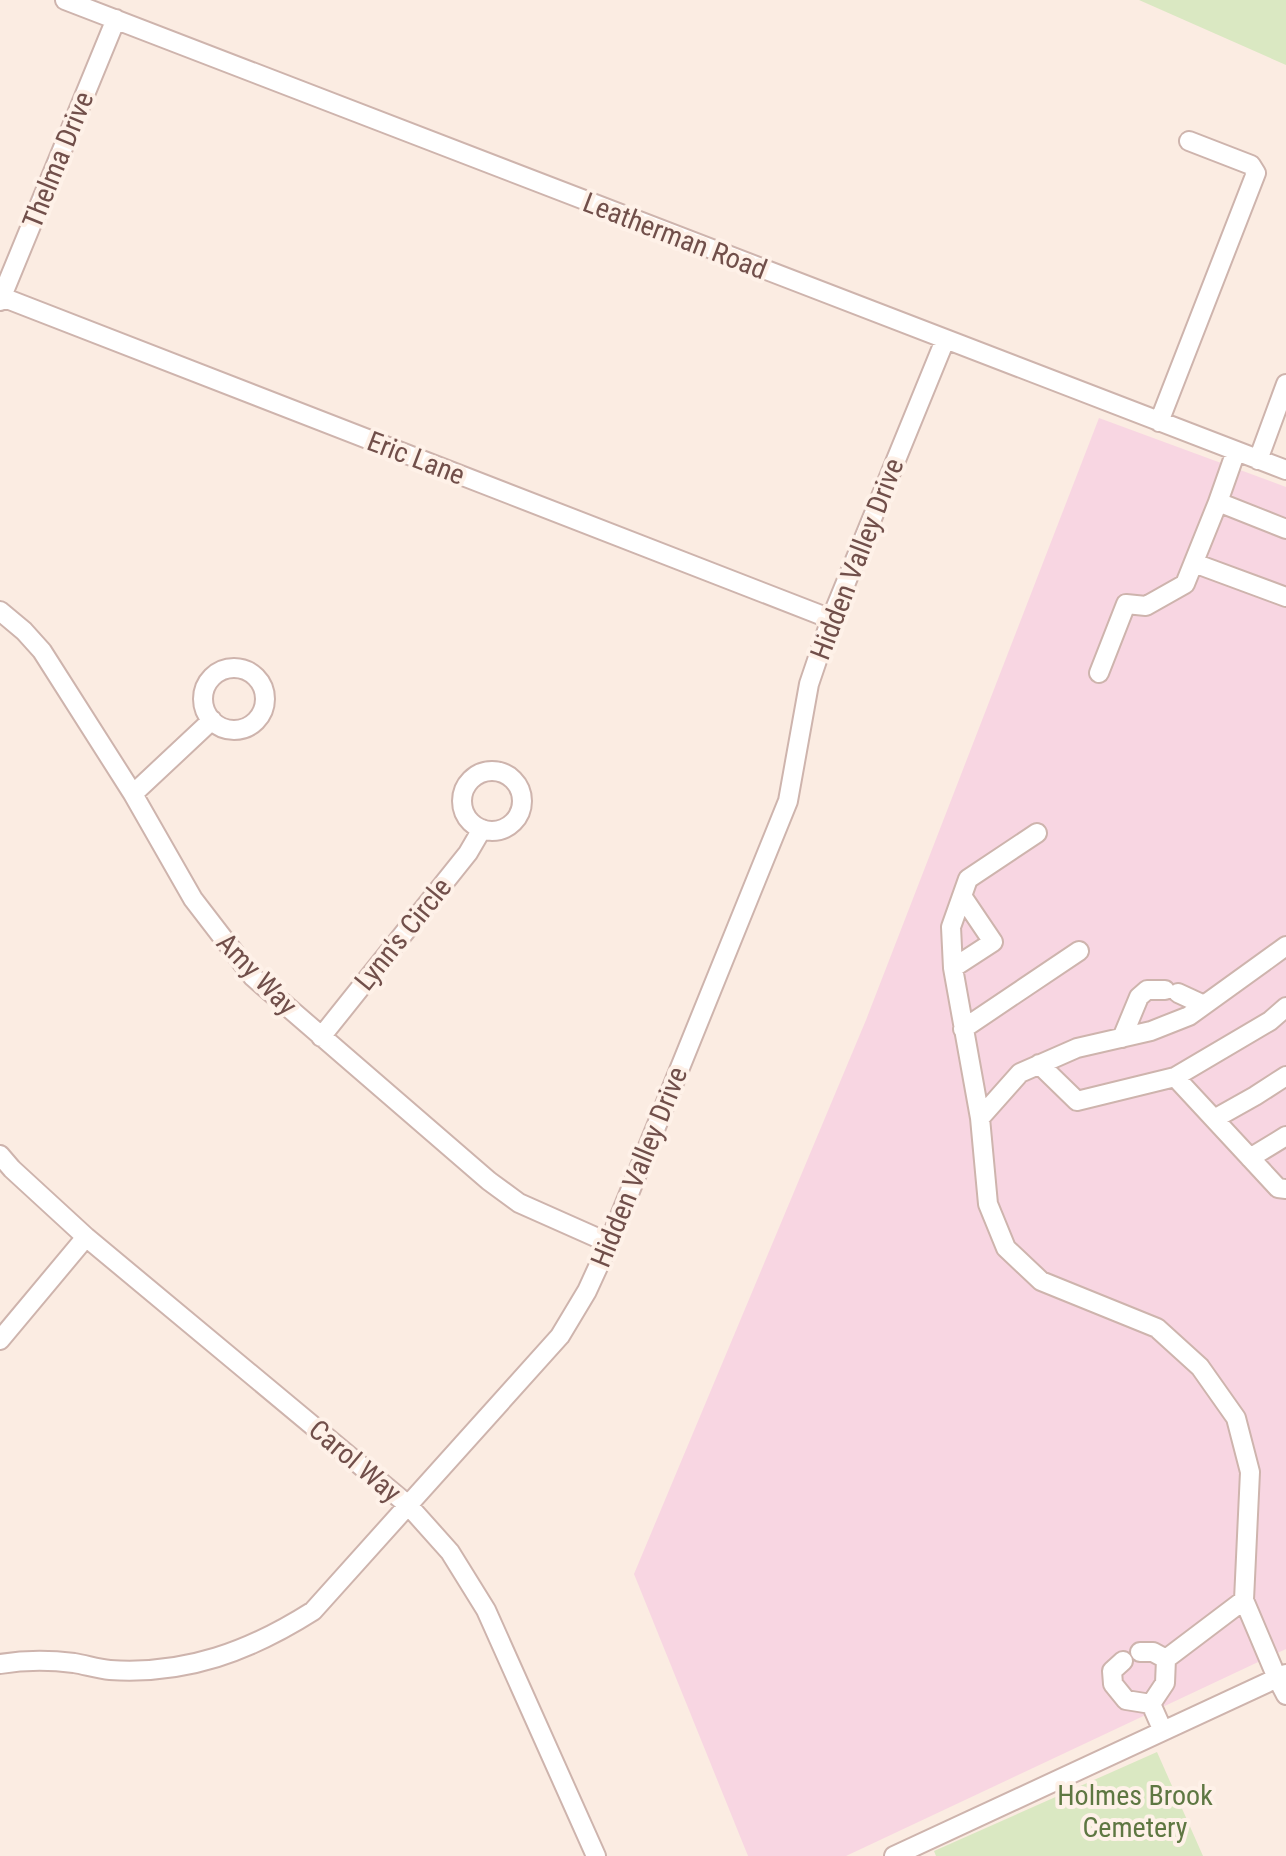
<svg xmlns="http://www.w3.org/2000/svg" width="1286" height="1856" font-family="'Roboto Condensed',sans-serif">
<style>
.medical{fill:#f8d6e2}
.green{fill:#dae8c2}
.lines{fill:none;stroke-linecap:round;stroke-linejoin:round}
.minor-casing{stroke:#ceb4ad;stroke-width:22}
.minor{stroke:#fff;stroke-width:18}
.labels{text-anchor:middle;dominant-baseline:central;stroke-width:8;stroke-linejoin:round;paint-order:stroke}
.street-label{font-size:28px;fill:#714f4a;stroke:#fef1e8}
.park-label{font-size:28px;fill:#5e7742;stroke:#fef1e8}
</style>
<rect width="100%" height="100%" fill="#fbece2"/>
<path class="medical" d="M1099 418 1286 487V1649L846 1856H748L634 1574 866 1020Z"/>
<path class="green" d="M1139 0H1286V65Z
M1157 1752 1203 1856H936L934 1851Z"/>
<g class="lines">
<g class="minor-casing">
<path id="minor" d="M65 0 1286 470
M2 297 831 619
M0 301 116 19
M1159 422 1256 173 1251 165 1189 141
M1236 451 1218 502 1286 529
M1258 460 1286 384
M1194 563 1286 597
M0 611 24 631 42 651 133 794 193 899 253 977 489 1181 519 1203 609 1243
M203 699a31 31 0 1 1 62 0a31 31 0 1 1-62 0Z
M1099 673 1126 604 1146 606 1185 584 1218 502
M462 801a30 30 0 1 1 60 0a30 30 0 1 1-60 0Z
M133 794 212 720
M1286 946 1189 1016 1151 1031 1077 1048 1020 1073 980 1118 988 1204 1006 1248 1041 1281 1157 1328 1200 1367 1236 1418 1250 1472 1244 1600 1277 1678 1286 1695
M953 968 993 942 962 896
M1178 993 1204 1005
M963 1029 1079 951
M321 1037 468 853 482 829
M1122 1038 1139 997 1147 990H1165
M1039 1064 1077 1101 1175 1077 1278 1188 1286 1189
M1175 1077 1270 1021 1286 1007
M980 1118 953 968 951 927 968 879 1037 833
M1214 1119 1255 1096 1286 1076
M0 1155 12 1169 86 1237 408 1505 450 1552 486 1610 596 1856
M1250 1158 1286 1136
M0 1340 86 1237
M1140 1652H1153L1166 1659
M1123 1661 1112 1671 1113 1684 1126 1700 1151 1704
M0 1664C24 1660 50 1660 74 1663 86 1665 98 1669 110 1670 186 1675 250 1651 313 1611L560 1336 587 1291 609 1243 788 801 809 684 831 619 945 340
M1163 1731 1151 1704 1165 1683 1166 1659 1244 1600
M894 1856 1286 1674"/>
</g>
<use href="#minor" class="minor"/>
</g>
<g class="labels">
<g class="street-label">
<text transform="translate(58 160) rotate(-68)">Thelma Drive</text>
<text transform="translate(675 236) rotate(21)">Leatherman Road</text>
<text transform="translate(416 458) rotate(21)">Eric Lane</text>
<text transform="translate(857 559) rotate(-69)">Hidden Valley Drive</text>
<text transform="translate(403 934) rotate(-51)">Lynn's Circle</text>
<text transform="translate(257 974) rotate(46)">Amy Way</text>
<text transform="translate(639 1167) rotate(-68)">Hidden Valley Drive</text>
<text transform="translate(355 1461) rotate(40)">Carol Way</text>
</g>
<g class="park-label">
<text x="1135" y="1795">Holmes Brook<tspan x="1135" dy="32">Cemetery</tspan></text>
</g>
</g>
</svg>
